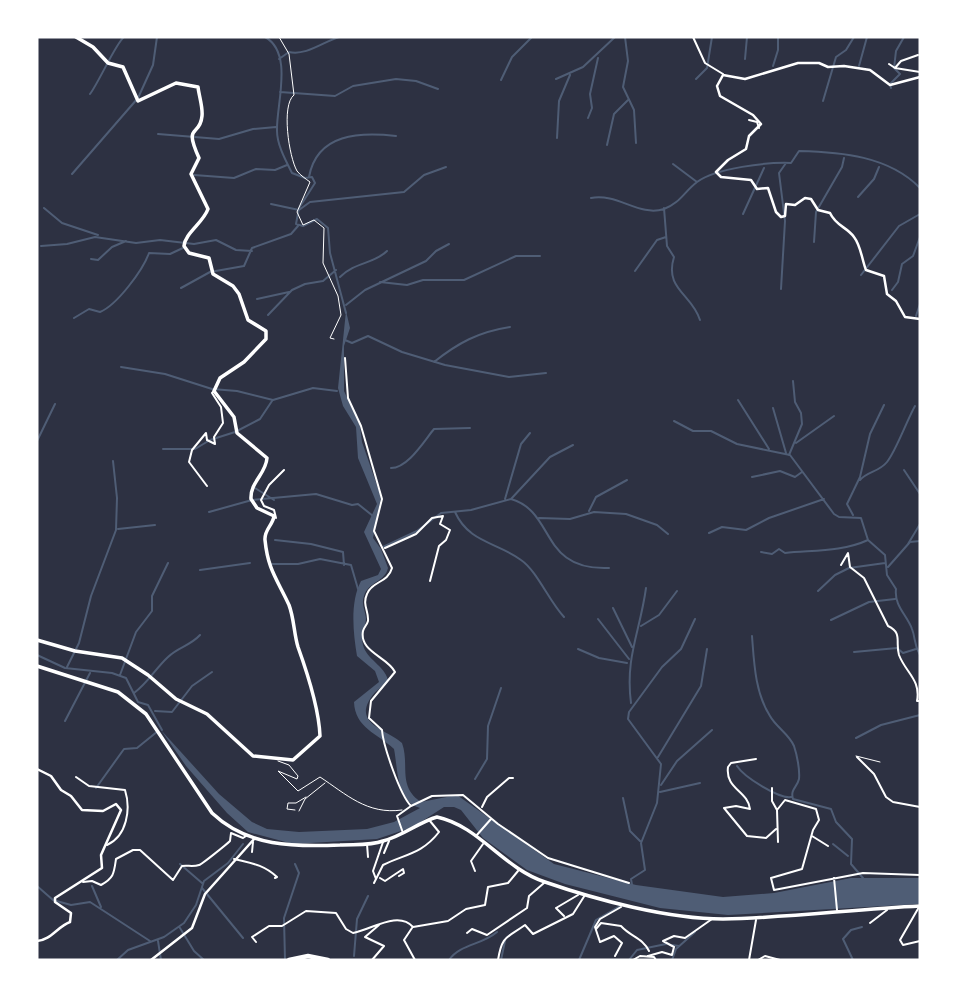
<svg xmlns="http://www.w3.org/2000/svg" width="957" height="997" font-family="Roboto,sans-serif">
<style>
.water{fill:#4f5d75}
.lines{fill:none;stroke-linecap:round;stroke-linejoin:round}
.stream{stroke:#4f5d75;stroke-width:2}
.path{stroke:#fff;stroke-width:1}
.service{stroke:#fff;stroke-width:1}
.minor{stroke:#fff;stroke-width:2}
.tertiary{stroke:#fff;stroke-width:2.5}
.secondary{stroke:#fff;stroke-width:3.5}
.motorway{stroke:#fff;stroke-width:4.5}
</style>
<rect width="100%" height="100%" fill="#2d3142"/>
<path class="water" d="M346 311 350 328 344 346V391L360 426 362 442 381 497 373 538 381 549 388 568C385 582 368 582 364 596 361 604 365 610 366 618 366 627 360 634 363 645 367 660 384 665 388 680 383 687 376 690 372 696 352 724 386 729 402 743 410 765 397 786 421 802L457 795 554 864 636 885 723 897 774 893 851 878H920V904L728 915 660 908 565 884 527 870 483 838 461 810 454 807H444L413 827 377 839 293 844 248 832 227 813 186 766 161 730 219 794 252 822 267 829 299 832 367 829 394 822 420 808C396 801 398 769 394 749 377 733 355 728 354 702L379 682 375 671 357 656C353 632 350 602 361 581L378 575 381 569 364 532 377 504 358 458 356 427 343 406 338 388Z"/>
<g class="lines">
<path class="stream" d="M265 37C294 53 276 105 277 131 277 145 286 161 292 173L305 178 312 177 315 183 299 208 296 224 303 226 317 219 328 228 330 253 346 313
M625 37 628 61 623 87 634 110 636 143
M279 59 289 52C306 56 323 42 339 37
M745 59 747 37
M773 66 778 50V37
M859 66 867 37
M556 79 583 67 615 37
M696 79 707 68 712 37
M501 80 512 57 532 37
M891 88 890 84 900 74 894 68 896 51 904 37
M280 92 335 96 353 86 396 79 416 81 438 89
M90 94C99 82 116 43 124 37
M823 101 836 57 846 50 854 37
M588 118 592 108 590 94 598 58
M158 134 219 139 253 129 276 127
M557 138 559 101 570 75
M607 145 614 114 628 100
M673 164 697 182
M72 174 138 98 153 65 157 37
M194 175 234 178 256 169 275 170 287 165
M309 177C317 133 360 132 396 136
M858 197 874 179 879 167
M591 198C618 193 639 217 664 209 680 203 684 192 697 182 716 168 767 162 791 163L799 151C841 152 889 156 920 188
M271 204 299 210 310 202 404 192 424 175 446 167
M44 208 62 223 98 235
M664 208 667 246 674 257C664 289 692 294 700 320
M743 214 764 168
M814 242 816 212 842 167 844 158
M41 246 67 244 95 237 136 243 160 240 194 244 216 240 236 250 252 251
M91 259 98 260 112 247 126 241
M635 271 657 240 666 237
M861 275 899 226 920 214
M340 277C355 262 374 264 387 251
M380 282 407 285 423 280H464L516 256H540
M181 288 210 272 244 266 252 248 291 234 298 226
M781 289 785 221 779 173 786 163
M892 290 898 282 902 264 913 256 920 237
M257 299 289 292
M346 305 365 290 426 261 436 251 449 244
M268 315 292 290 305 284 323 281 336 270
M916 316 920 304
M74 318 89 309 100 312C117 305 143 270 149 253L170 254 185 247
M345 340 352 343 368 336 402 352 445 365 509 377 546 373
M434 362C458 343 478 332 510 327
M121 367 165 374 212 389 237 391 273 400 313 388 337 391
M738 400 769 449
M773 408 786 453
M674 421 693 431H711L737 444 790 455 834 514 839 517 861 518 868 540 885 555 887 575 896 589C894 606 907 615 912 629 916 639 913 643 920 655
M37 441 55 404
M796 443 834 416
M163 449H195L210 440 235 432 260 419 272 401
M789 455 802 424 801 413 795 402 793 381
M391 468C408 468 424 441 434 429L470 428
M904 470 920 494
M752 477 780 471 795 477 802 472
M860 480C868 471 879 472 887 462 896 451 907 420 915 406
M255 488 274 500
M505 499 521 444 530 433
M511 499 550 457 573 445
M589 511 596 497 627 480
M209 512 252 500 316 494 352 505 358 504 373 516
M455 512C469 543 497 542 521 560 537 571 549 601 564 617
M853 515 847 504 860 477 870 434 884 405
M539 518 570 519 594 512 626 514 657 525 668 534
M118 529 155 525
M709 533 722 527 746 530 769 518 824 499
M275 540 311 544 343 552 344 565
M908 544 920 524
M383 547 417 531 441 513 471 510 511 499C556 512 539 571 609 568
M761 552 772 554 779 549 785 553C812 550 842 552 868 540
M272 564H298L320 559 351 565 358 589
M888 567 910 542 920 541
M200 570 250 563
M818 591 835 575 849 568 885 563
M613 608 632 647
M598 619 629 659
M831 620 869 602 895 599
M641 626 659 615 677 591
M752 636C754 662 755 693 770 716 776 727 789 734 794 746 797 755 800 770 799 779 797 788 790 789 793 799L831 809 836 822 852 839 851 864 863 878
M578 649 599 658 627 663
M854 652 897 648 903 653 916 649
M37 655 65 668 112 673 126 678 138 702 148 705 162 730
M67 667 79 643 91 596 116 530 117 498 113 461
M120 675 136 632 152 611V596L168 563
M134 693C148 683 155 669 168 657 178 647 190 646 200 635
M631 703C625 657 640 632 646 588
M155 711 172 712 192 686 212 672
M65 721 90 673
M856 738 881 725 920 715
M658 757 701 686 707 649
M737 766C744 777 779 799 791 797
M475 779 487 759 488 726 501 688
M661 785 677 761 712 730
M96 788 124 749 137 748 158 731
M660 792 700 783
M623 798 630 831 640 841
M833 844 848 856
M180 864 202 883
M632 885 631 879 645 870 641 843 657 803 661 764 628 719 629 712 662 667 681 649 695 619
M37 886 53 900 71 905 90 902 150 941
M92 886 101 907
M202 888 243 938
M180 928 194 951 204 960
M158 941 161 960
M672 945 679 946
M354 956 357 919 368 896
M117 960 128 950 164 937 184 923 196 905 204 881 228 863 243 844
M285 960 284 918 299 873 295 864
M449 960C460 944 482 945 497 932
M501 960 505 941
M579 960 596 920 620 906
M629 960 637 950 666 944
M672 960 676 949 695 932
M853 960 843 939 851 930 862 927"/>
<path class="path" d="M279 37 289 54 294 95C281 105 289 157 297 171 300 175 306 179 310 182L297 212 303 225 314 220 324 228 323 263 338 296 341 315 330 338 334 339"/>
<path class="service" d="M856 756 880 762
M278 761 289 765 298 776 297 779 278 771 298 791 320 777C346 794 367 815 402 810
M295 810 287 809 288 803H296L306 797
M299 811 305 799 325 783"/>
<path class="minor" d="M693 37 705 63 723 74
M889 64 895 68 920 72
M895 68 901 61 918 55
M749 120 757 122 759 128
M345 358 348 398 361 426 382 499 374 531 392 568C388 583 372 581 367 594 362 605 369 611 368 621 367 625 364 627 363 631 359 652 388 657 395 672L371 701 369 718 382 730C383 745 400 795 411 806L432 796 463 795 498 824 548 858 629 883
M207 486 189 462 192 450 206 433 207 440 215 444 214 437 223 423 221 407 212 393 214 391
M276 518 274 510 264 506 261 500 269 485 284 470
M385 548 416 534 432 518 443 516 440 524 450 530 446 540 439 546 430 581
M841 565 848 553 850 567 864 578 888 626C903 633 895 642 899 655 906 673 921 680 917 701H920
M857 757 874 774 886 797 893 802 920 807
M756 759 731 763 728 767C725 789 748 791 750 809L736 806 724 808 747 836 766 838 776 829
M76 777 89 786 125 790C131 809 127 836 107 845
M772 788V801L777 810
M482 807 487 797 509 778H513
M403 833 397 816 411 806
M476 836 491 819
M812 836 828 846
M778 842 777 810 785 800 816 809 819 820 813 830 802 869 771 878 774 890 863 873 920 875
M367 844 368 857
M252 852 253 842
M384 853 389 841
M234 859C250 863 263 864 277 877L275 878
M475 871 471 861 483 844
M380 878 385 881 403 869 404 873 399 876
M834 878 837 910
M376 879 373 871 383 842
M83 882 92 881 101 885C114 878 114 873 116 859L133 850H140L173 880 182 866C187 865 193 867 199 865 201 865 227 844 230 841L231 833 243 838 246 836
M374 883 383 865C405 854 422 854 439 832L430 821
M919 907 900 940 903 945 920 941
M564 916 556 908 578 895
M870 923 887 910
M412 928 404 940 415 960
M596 929 601 923 621 926C631 937 643 938 649 951
M467 933 472 929 487 935 527 908 529 896 544 883
M256 942 252 937 269 926H282L306 911 336 913 346 929 353 933C371 930 398 910 413 927L448 921 466 909 485 905 488 887 508 883 518 871
M615 956 622 943 614 936 600 942 595 927 600 919 621 907
M648 956 662 952 672 955 674 947 663 941 674 936 685 938 712 919
M372 960 384 946 365 937 379 925
M498 960C502 935 507 938 525 925L533 934 573 914 585 895
M514 960H523
M633 960 640 956 654 957 656 960
M749 960 756 920
M758 960 765 956 780 960"/>
<path class="tertiary" d="M920 77 890 85 870 70 844 66 828 67 819 63H798L745 79 723 75 717 86 720 96 753 115 761 124 749 136 746 149 728 160 716 172 721 177 751 180 757 189 768 188 776 212 781 217 785 216 786 204 795 205 805 198 811 199 818 210 830 213C836 226 847 227 854 237 861 246 862 260 866 270L884 276 887 294 896 301 905 317 920 319
M37 769 51 776 61 790 71 796 82 810 103 811 116 804 121 810 101 855 102 868 55 898V902L71 913 70 922C57 927 51 940 37 941
M151 960 192 928 205 894 255 838"/>
<path class="secondary" d="M37 640 75 651 122 658 148 675 176 699 207 714 253 756 293 760 320 736C319 710 307 672 298 647 294 634 294 618 289 605 277 579 268 570 265 540 264 530 273 525 274 516L257 508 251 499C250 482 266 474 267 458L237 433 234 417 214 391 220 378 244 362 266 339V331L248 320 239 294 233 286 213 274 209 258 189 253 184 246C185 233 203 223 208 209L191 174 199 158C183 122 200 138 202 116 203 107 199 96 198 87L176 83 138 101 123 67 108 63 93 47 76 37
M37 666 118 692 146 714 212 813C248 847 294 847 340 845 354 844 370 846 383 841 403 836 419 822 437 817 479 826 503 868 545 882 597 900 668 919 723 919 787 918 855 909 920 906"/>
<path class="motorway" d="M289 960 308 956 328 960"/>
</g>
<rect width="957" height="997" fill="none" stroke="#ffffff" stroke-width="77"/>
</svg>
